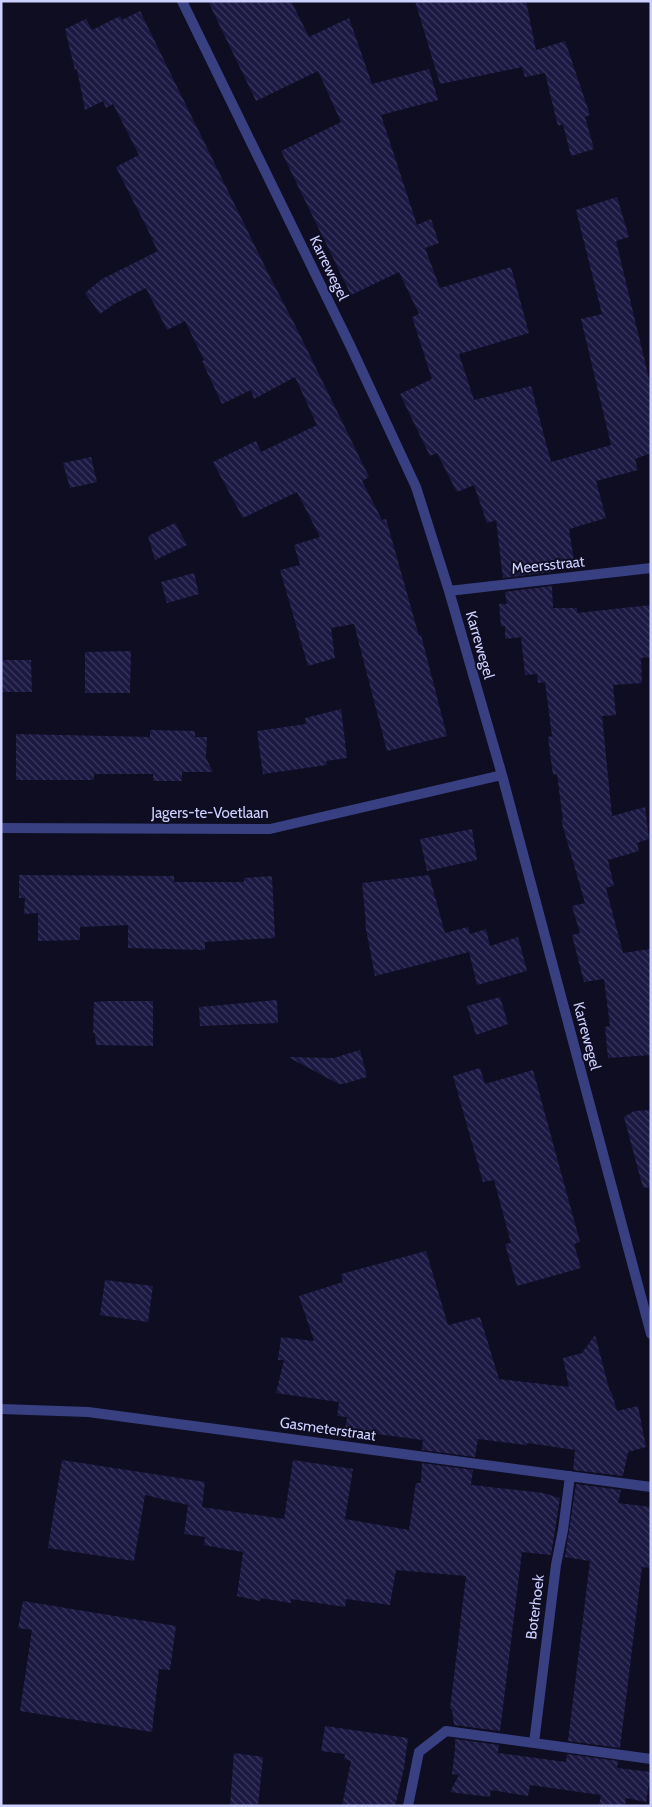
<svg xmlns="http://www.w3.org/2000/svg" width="652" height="1807" font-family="Cabin,sans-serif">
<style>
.building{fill:url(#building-back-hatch)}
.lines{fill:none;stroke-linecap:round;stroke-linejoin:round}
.street{stroke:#384081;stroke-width:10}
.labels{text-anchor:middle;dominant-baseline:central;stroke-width:4;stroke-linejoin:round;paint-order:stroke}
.street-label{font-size:15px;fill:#ced0ff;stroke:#0e0d22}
</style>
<defs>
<pattern id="building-back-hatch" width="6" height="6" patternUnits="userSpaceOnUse" patternTransform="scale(1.25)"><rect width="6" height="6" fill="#1b1942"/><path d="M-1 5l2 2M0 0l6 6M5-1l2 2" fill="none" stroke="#3b395e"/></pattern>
</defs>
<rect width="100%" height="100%" fill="#0e0d22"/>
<path class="building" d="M208 1H291L309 37 349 18 372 84 429 69 438 100 381 115 417 225 431 219 439 243 425 248 440 288 511 267 529 333 459 354 474 400 531 386 551 462 611 445 581 319 602 314 576 210 617 197 629 237 616 241 651 387V453L635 459 638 470 596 481 606 518 569 529 574 561 550 563 551 572 503 578 496 520 487 523 474 485 457 492 437 453 430 456 400 394 432 379 412 317 419 314 399 272 351 295 281 151 341 122 318 71 256 101Z
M415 1H526L536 50 565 41 590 115 585 117 594 149 571 156 563 124 558 126 545 73 525 77 522 67 440 84Z
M140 11 271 279 297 329 369 477 362 481 382 520 386 519 419 636 421 635 447 736 387 751 354 624 331 628 335 658 308 666 280 570 300 565 294 545 320 537 297 492 243 518 213 462 256 441 261 452 317 425 295 377 254 399 251 390 222 404 202 361 204 360 185 321 167 330 146 288 114 304 100 314 85 293 102 279 158 251 152 240 154 238H152L116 167 139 155 113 104 106 108 103 101 85 110 77 69 75 70 65 29 86 19 92 30 120 16 122 20Z
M91 457 97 482 70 488 63 463Z
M175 523 187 545 155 560 148 536Z
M194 573 199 594 167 603 161 582Z
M552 586 553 608H577V613L651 605V657L641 658 642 683 613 685 616 715 602 716 612 816 645 807 649 839 637 843 639 851 608 860 614 886 606 888 623 953 651 949V1055L608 1058 605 1027 610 1026 604 979 584 982 572 935 580 933 572 906 585 903 561 820H563L557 774 553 775 548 737 552 736 545 682 538 683 537 674 525 675 521 637 505 639V626H501L499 604H507L505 592Z
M131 651 130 693H85V652Z
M1 660H31L32 692H1Z
M341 709 347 758 326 761 327 765 263 774 257 731 306 724 305 718Z
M150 730 195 731V737H207L206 758 213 772H182V781H153V774H94V780H16V734L150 737Z
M472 829 477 860 427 871 420 839Z
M19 875 174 876V882H244V878L272 876 275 938 205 942V950L128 948V925L80 927V940L38 941V913L24 914 25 898H19Z
M429 875 445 933 468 927 470 934 486 929 490 946 518 937 527 971 477 985 469 952 375 976 365 924 366 923 362 883Z
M500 997 508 1024 476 1035 467 1006Z
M277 1000 278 1023 200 1026 199 1007Z
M109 1001H153V1046L96 1045 95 1033H93L94 1002Z
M360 1050 367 1077 343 1084H339L288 1057 334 1058Z
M480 1068 485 1084 533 1070 580 1242 574 1244 581 1268 517 1286 505 1244 511 1243 494 1180 483 1182 453 1076Z
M651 1110V1187L643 1188 624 1117 634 1111Z
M426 1251 448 1325 480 1317 499 1379 569 1387 563 1358 582 1353 595 1335 610 1392 611 1391 617 1411 638 1406 646 1447 628 1452 623 1476 573 1470 575 1450 528 1443 526 1445 478 1439 475 1457 422 1450 423 1440 345 1430 347 1417 337 1416 339 1402 276 1393 284 1360H278L281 1337 314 1341 299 1296 343 1282 341 1274Z
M105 1280 153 1286 148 1322 100 1315Z
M62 1460 205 1482 202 1507 284 1519 293 1460 353 1469 345 1519 409 1530 416 1483H421L422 1463 473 1470 471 1485 543 1493 560 1498 551 1555 522 1552 500 1731 454 1725 452 1709H450L466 1576 396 1570 390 1605 346 1599 345 1607 291 1599V1603L261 1598 260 1601 237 1596 243 1552 204 1545 205 1537 184 1534 188 1505 145 1495 134 1561 48 1548Z
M576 1484 621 1490 618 1503 651 1507V1568L642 1567 620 1748 568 1741 590 1561 565 1557Z
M23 1601 176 1626 170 1670 159 1669 152 1732 20 1711 32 1630 18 1628Z
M325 1726 408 1738 404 1768 395 1806H342L351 1761 344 1759 345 1754 321 1751Z
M455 1739 499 1745 498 1753 566 1762 567 1754 618 1761 617 1768 651 1772 646 1802 626 1798 625 1806H599L601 1795 530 1785 528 1796 491 1790 490 1797 450 1792 459 1775 452 1774 455 1749Z
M234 1753 263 1757 258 1806H230Z"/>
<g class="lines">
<path class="street" d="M182 1 350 345 416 487 449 591 502 775 651 1334
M449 591 651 568
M1 828 270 829 502 775
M1 1409 88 1412 651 1487
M534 1743 556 1565 563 1530 570 1476
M408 1806 419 1752 446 1731 651 1759"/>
</g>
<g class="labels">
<g class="street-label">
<text transform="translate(329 268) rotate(64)">Karrewegel</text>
<text transform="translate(548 565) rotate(-6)">Meersstraat</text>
<text transform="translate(480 645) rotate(74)">Karrewegel</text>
<text x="210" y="813">Jagers-te-Voetlaan</text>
<text transform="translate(587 1036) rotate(75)">Karrewegel</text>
<text transform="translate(328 1429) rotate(8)">Gasmeterstraat</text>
<text transform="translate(535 1607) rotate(-83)">Boterhoek</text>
</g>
</g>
<rect width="652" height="1807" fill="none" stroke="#ced0ff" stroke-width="5"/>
</svg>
